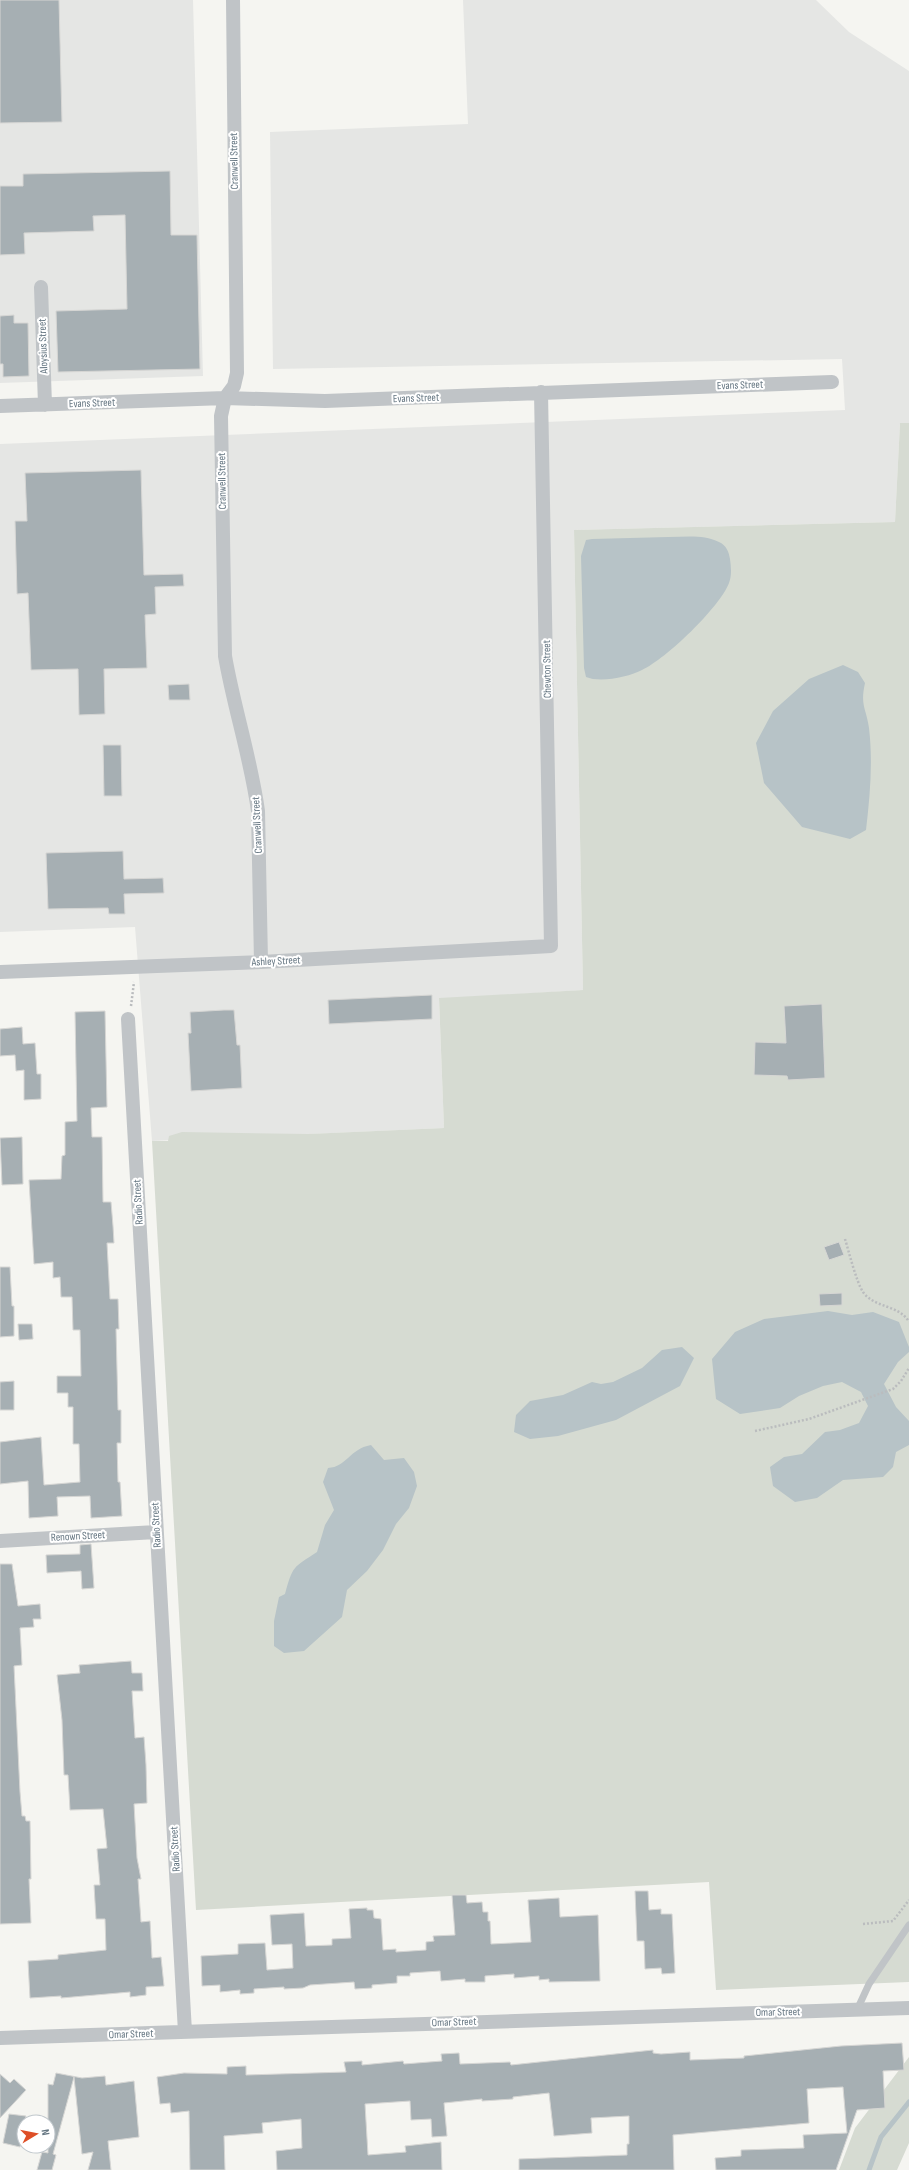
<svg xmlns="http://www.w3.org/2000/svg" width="909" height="2170" font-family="'Sofia Sans Condensed',sans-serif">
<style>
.built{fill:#e5e6e4}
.green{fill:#d6dbd2}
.water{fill:#b7c3c7}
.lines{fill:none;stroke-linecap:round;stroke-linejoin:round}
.stream{stroke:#b7c3c7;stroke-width:5}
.building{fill:#a6afb3;stroke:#d6d6d4}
.path{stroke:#babcbe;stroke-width:2.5;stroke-dasharray:2 2;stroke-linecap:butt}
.lane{stroke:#c0c4c7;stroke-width:7}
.street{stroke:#c0c4c7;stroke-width:14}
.labels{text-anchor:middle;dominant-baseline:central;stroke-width:4;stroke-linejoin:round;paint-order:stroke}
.street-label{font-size:11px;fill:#647581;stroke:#fff}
</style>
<rect width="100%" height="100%" fill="#f5f5f1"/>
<path class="built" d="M0 0H193L203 376 0 383Z
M463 0H816L849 32 909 71V423H900L895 522 574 530 583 990 439 999 444 1128 152 1141 135 927 0 932V444L845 410 842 359 273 369 270 132 468 124Z"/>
<path class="green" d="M900 423H909V1982L716 1990 709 1882 196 1910 152 1141H168L169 1136 182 1132 308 1134 444 1128 439 998 583 990 574 530 895 522Z
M909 2057V2143L897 2170H839L855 2128Z"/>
<path class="water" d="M668 537C685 537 703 534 719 542 726 545 729 552 730 559 731 567 732 575 729 583 720 607 666 659 642 670 629 677 600 683 586 677L584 668 581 556 586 540 592 539Z
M843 665 858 672 865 683C860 706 866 707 869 728 873 762 870 796 866 830L850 839 802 827 764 783 756 743 773 711 809 679Z
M828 1311 852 1315 873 1312 899 1322 909 1347V1352L898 1362 884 1384 896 1407 909 1421V1445L896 1452 893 1467 883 1477 843 1480 817 1498 795 1502 773 1486 770 1467 784 1457 802 1454 825 1432 840 1430 859 1423 868 1406 861 1392 842 1382 823 1386 799 1396 780 1408 740 1414 716 1399 712 1359 735 1332 764 1319Z
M682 1347 694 1358 680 1386 616 1420 558 1436 530 1439 514 1432 516 1415 530 1401 563 1395 592 1382 601 1384 613 1382 642 1368 662 1350Z
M371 1445 384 1460 404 1458 414 1472 417 1486 409 1508 396 1524 383 1550 367 1571 347 1590 342 1617 304 1651 284 1653 274 1646V1621L279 1597 285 1594C293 1565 293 1568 317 1552L325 1525 334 1510 323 1482 328 1468C347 1467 349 1449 371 1445Z"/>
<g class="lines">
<path class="stream" d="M869 2170 881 2137 909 2102"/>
</g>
<path class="building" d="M0 0H59L62 122 0 123Z
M170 171 171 235H197L200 369 58 372 56 311 127 309 125 215 93 216 94 231 24 233 25 254 0 255V186H23V174Z
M14 315V323H28L29 376 3 377V364H0V316Z
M141 470 144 575 183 574 184 586 155 587 156 614 145 615 147 668 104 669 105 714 79 715 78 669 31 670 28 593 17 594 15 521H27L25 473Z
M189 684 190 700H169L168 685Z
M103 745H121L122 796H104Z
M123 851 124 879 163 878 164 893 124 894 125 914H109L108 908 48 909 46 853Z
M432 995V1019L329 1024 328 1000Z
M822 1004 825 1078 788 1080 787 1076 754 1075 755 1042 786 1043 784 1006Z
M224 1010H234L237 1045H240L242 1088 191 1091 188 1033H191L190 1012Z
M105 1011 107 1107 91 1108 92 1137H102L103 1202H111L113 1226 114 1243H107L110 1299H118L119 1329H116L118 1410H121V1443H117L118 1482H120L122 1516 91 1518 90 1496 57 1497 58 1516 29 1518 28 1481 0 1484V1442L41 1437 44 1485 80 1482 79 1444H73V1407H68V1393H57V1376H81L80 1330H73L72 1297H61L60 1277 53 1278V1262L34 1264 29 1180 61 1179 62 1156 65 1155V1122L77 1121 75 1012Z
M22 1027 23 1044 35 1043 37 1074H41V1099L24 1100V1070L16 1071 15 1055 0 1056V1029Z
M22 1137 23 1184 2 1185 0 1138Z
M839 1242 844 1255 829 1260 824 1247Z
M0 1267H10L12 1306H14V1336L0 1337Z
M842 1293V1305L820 1306 819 1294Z
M18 1324H32L33 1339 19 1340Z
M14 1381V1410H0V1382Z
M91 1544 94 1588 82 1589 81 1571 47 1573 46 1555 80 1554V1545Z
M0 1564H12L18 1606 40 1604 41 1619H33L34 1627 20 1628 22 1665 14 1666 20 1792 22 1816H25L26 1821H30L31 1879H29L31 1923 0 1924Z
M131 1661 132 1673H142L143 1691H132L135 1738 144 1737 146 1765 147 1803 134 1804 137 1858 141 1879H138L141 1922 150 1921 152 1958 161 1957 164 1986 146 1987V1995L130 1997V1992L61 1998V1996L30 1998 28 1961 58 1959V1955L106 1950 105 1919H96L94 1885H100L97 1849 107 1848 103 1809 70 1810 68 1775H64L62 1720 57 1675 80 1673 79 1665Z
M635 1891H648L649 1910 661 1909V1914H672L675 1973 662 1974 661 1968 645 1969 644 1941H637Z
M452 1895H466L467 1903 482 1902 483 1912H488V1921H490L491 1944 531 1942 528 1900 559 1898 560 1917 598 1915 600 1981 549 1982V1979L539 1980V1976L514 1978V1974L485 1976V1982H465V1979L441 1981 440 1971 410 1973V1976H397V1983L372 1985V1988L355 1989 354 1982 310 1985 303 1988 284 1989V1987L254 1989V1993L240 1994V1990L220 1992V1985L202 1986 201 1956 238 1954V1944L265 1943 267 1970 293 1968 292 1944 272 1945 270 1915 304 1913 306 1946 332 1945V1939L351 1938 349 1909 367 1908V1910H373L374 1918 381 1919 383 1950 396 1949V1952L426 1950V1942L434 1941 433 1936 455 1935Z
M902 2043 904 2070 883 2071 885 2108 857 2110 836 2170H716L715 2158 741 2156V2150L804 2148 803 2135 847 2133 843 2087 807 2089 809 2123 673 2135 674 2170H519V2159L627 2155V2144H629V2116L591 2118 592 2133 554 2136 549 2093 513 2097V2099L482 2101V2099L444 2103 447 2136 432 2137 431 2119 411 2120 410 2101 365 2104 368 2155 406 2152 405 2146 441 2142 442 2170H277L276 2151 302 2148 301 2119 262 2123 263 2133 224 2136 225 2170H190L189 2111 171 2113 170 2103 160 2104 157 2077 184 2073 227 2074V2067L246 2066V2075L346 2072 344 2062 362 2061V2065L403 2061 404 2064 442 2061 441 2054 459 2053 460 2064 510 2062 511 2065 653 2050V2053L661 2054 690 2052V2060L744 2058V2056L841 2046Z
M56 2073 82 2078 105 2076 106 2085 134 2081 139 2137 108 2141 111 2170H88L93 2152 82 2154 74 2077 53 2154 56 2155 52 2170H37L42 2152 48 2153V2084L53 2085Z
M0 2074 10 2083 14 2079 26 2090 0 2118Z
M9 2114 26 2116 20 2147 3 2143Z"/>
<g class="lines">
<path class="path" d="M131 1006 134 982
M845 1239C849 1252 856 1281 863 1292 874 1308 900 1305 909 1322
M755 1431 809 1419 893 1389 901 1381 909 1368
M863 1924 893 1921 909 1900"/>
<path class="lane" d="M857 2010 869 1984 909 1925"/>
<path class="street" d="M233 0 237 373 234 386 225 398 221 416 225 656C234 708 251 759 258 811L261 962
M41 287 45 405
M0 406 225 398 325 401 832 382
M0 972 261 962 551 946 541 392
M128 1019 185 2032
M0 1541 156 1532
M0 2038 909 2008"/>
</g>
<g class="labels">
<g class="street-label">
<text transform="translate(234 161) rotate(-91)">Cranwell Street</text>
<text transform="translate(43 346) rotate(-92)">Aloysius Street</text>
<text transform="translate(740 385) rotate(-2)">Evans Street</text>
<text transform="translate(416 398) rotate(-2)">Evans Street</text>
<text transform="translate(92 403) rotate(-2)">Evans Street</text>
<text transform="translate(222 481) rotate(-91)">Cranwell Street</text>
<text transform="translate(547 669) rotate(-91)">Chewton Street</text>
<text transform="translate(257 825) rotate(-93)">Cranwell Street</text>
<text transform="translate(276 961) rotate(-3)">Ashley Street</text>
<text transform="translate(138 1202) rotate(-93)">Radio Street</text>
<text transform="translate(156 1525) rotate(-93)">Radio Street</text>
<text transform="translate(78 1536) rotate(-3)">Renown Street</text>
<text transform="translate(175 1849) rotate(-93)">Radio Street</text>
<text transform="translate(778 2012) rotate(-1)">Omar Street</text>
<text transform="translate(454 2022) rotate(-2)">Omar Street</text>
<text transform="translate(131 2034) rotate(-2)">Omar Street</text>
</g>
</g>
<g transform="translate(36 2134) rotate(80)"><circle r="19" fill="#ffffff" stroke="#c1c8cd"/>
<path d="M0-3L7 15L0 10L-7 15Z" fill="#de4f27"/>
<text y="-6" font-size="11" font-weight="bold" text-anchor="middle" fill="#647581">N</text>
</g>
</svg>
